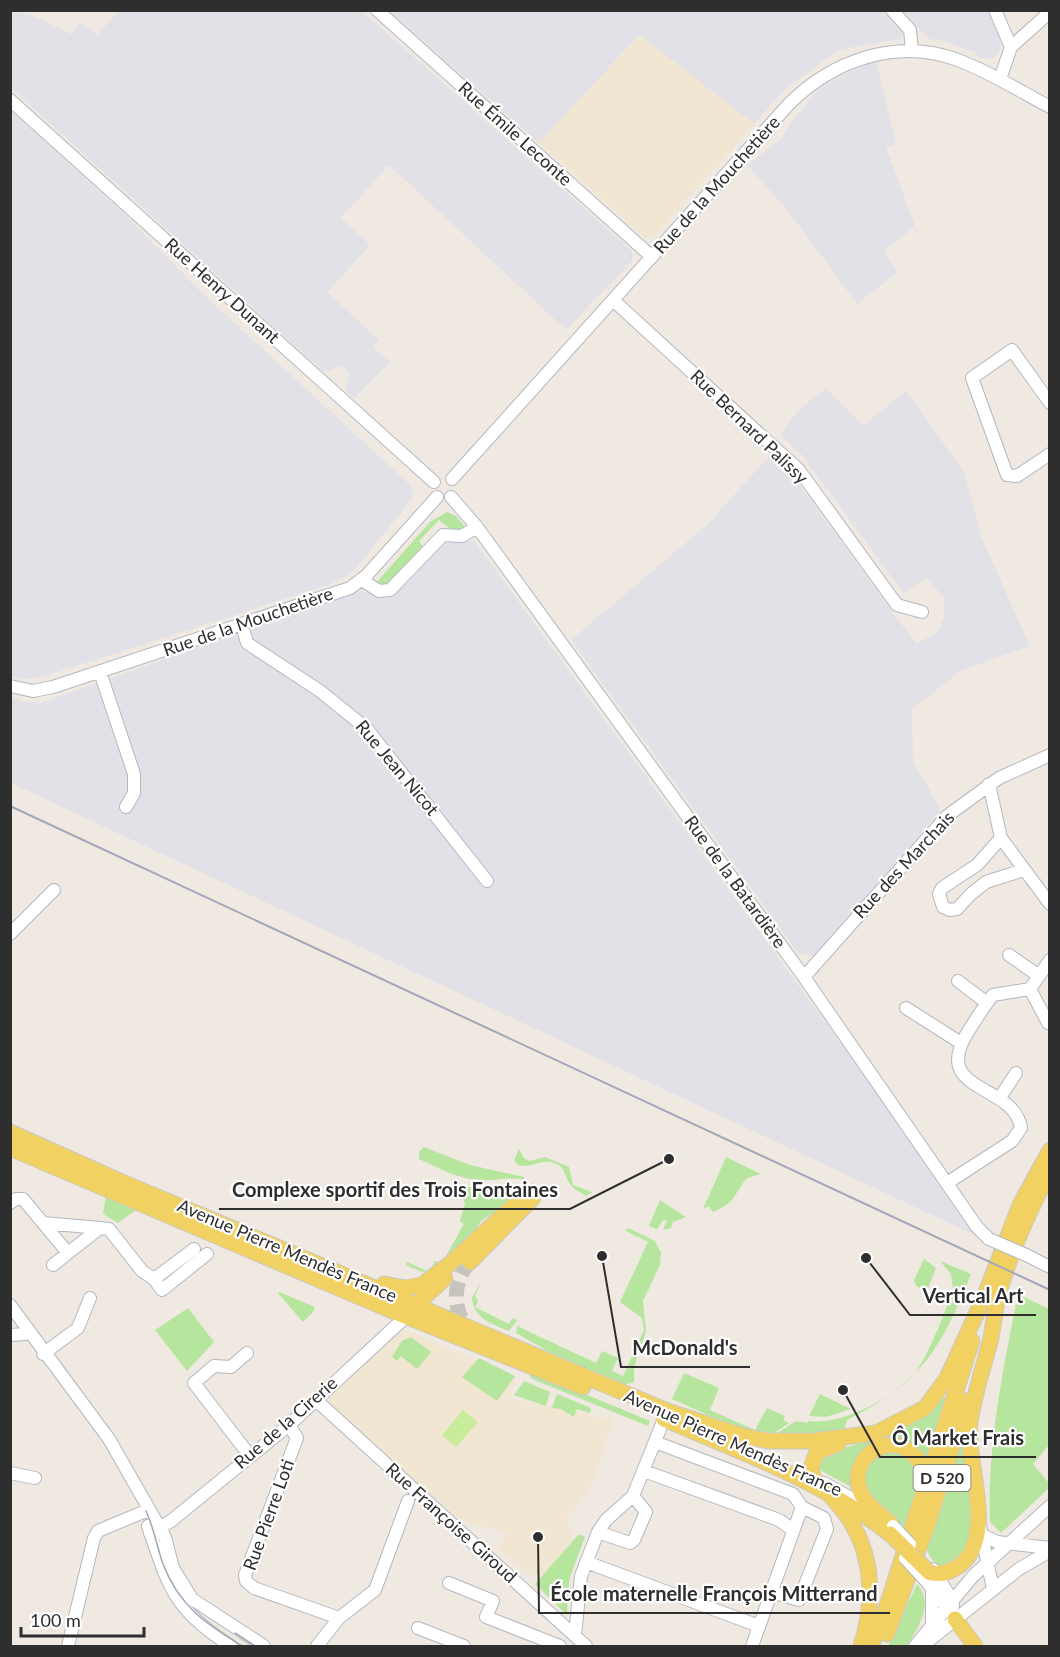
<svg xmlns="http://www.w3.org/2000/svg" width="1060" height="1657" viewBox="0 0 1060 1657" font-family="Lato,sans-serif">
<rect width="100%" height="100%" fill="#efe9e1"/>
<path fill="#e3e1e8" d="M881,10l20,21 3,4 -4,4 -63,11 -53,41 -30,33 -115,-89 -100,108 -149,-132z
M10,11l24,5 37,18 10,-12 16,13 22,-24h243l270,240v10l-66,69 -177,-165 -48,53 29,27 -43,47 52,48 -6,7 17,15 -36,36 -9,-7 5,-18 -8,-7 -18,6 -313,-284z
M901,11h86l12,21 2,11 -2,9 -7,7 -14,-1 -3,-6 -38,-13 -6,1z
M876,60l20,84 -10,3 33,90 -6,-9 -29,23 14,21 -41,32 -68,-92 -42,-47 34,-26 10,-17 32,-37z
M10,110l113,103 79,80 207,191 4,7 -1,8 -60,74 -21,11 -289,93 -19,2 -12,-3z
M826,389l38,36 42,-34 58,81 18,67 48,107 -68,24 -50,39 1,52 28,49 -125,145 -17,-1 -228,-314 136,-115 65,-72 20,22 124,169 22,-12 6,-15v-19l-17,-20 -23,16 -102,-139 -21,-20 19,-27z
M445,540l29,1 452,619 53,77 -968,-454v-87l10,5 20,2 319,-113 27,8 16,-12 18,-24z"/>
<path fill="#f0e6d1" d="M640,35l114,89 -100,113 -9,1 -106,-95z
M402,1329l115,49 -7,20 103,22 -20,64 -26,34 6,23 -29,33 -13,2 -32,-27 7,-16 -44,-12 -133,-117 1,-8z"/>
<path fill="#b6e59e" d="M447,512l9,4 11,13 -12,4 -16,-13 -20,21 5,7 -39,39 -9,-4 54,-61z
M424,1147l46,18 54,12v3c-15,-4 -27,1 -42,0 -22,0 -43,-12 -63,-21v-7z
M519,1149l5,9 6,3 15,-4 24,10 4,18 19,7 -6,4c-4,-3 -12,-6 -15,-11 -8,-10 -5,-21 -21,-23 -12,-2 -20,7 -32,3l-4,-5z
M726,1157l35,17 -14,4c-15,18 -9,23 -34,34l-4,-6 -6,3z
M460,1186l30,3 26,-2 5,6 -40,28 -14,22 -26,25 -19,4 -16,-7 1,-3 22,10 6,-11 7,2 22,-39 -4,-3 5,-18 -8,-13z
M106,1197l30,13 -18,13 -15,-9z
M660,1200l26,17 -13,5 -2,6 -8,2 4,-9 -4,-1 -6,9 -8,-3z
M628,1228l27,13 6,12 -1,12 -17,36 3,30 -12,37v14l-9,3 -74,-32 -35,-20 2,-9 1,3 77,36 6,-12 16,7 -6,13 11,5 21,-46 -2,-12 -22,-16 28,-60 -22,-11z
M924,1259l12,9 -9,23 -11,-5 -2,-6z
M940,1261l31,13c-29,74 -51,110 -124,146l-3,12 -37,6 -31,-4 20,-13 11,2 1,-2c33,5 86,-23 107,-48 12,-15 33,-66 38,-85l-2,-14z
M482,1280l-7,16 3,5 -3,6 34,17 3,-6 5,2 -8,11c-17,-7 -35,-12 -37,-33z
M279,1292l36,15 -2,5 -10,10 -25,-29z
M1018,1294l31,15v136l-16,19 16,19v5l-48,45 -11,-11c-3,-78 13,-152 28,-228z
M188,1308l26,34 -27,29 -32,-41z
M411,1337l20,15 -14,17 -16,-13 -4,5 -5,-4 10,-16z
M479,1358l36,18 -18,25 -35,-24z
M525,1369l125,52 -2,5 -116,-47z
M684,1373l35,15 -9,22 45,20 12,-22 18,8 -2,4 6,3 -21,14 -15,-2 -81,-36z
M524,1381l26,11 -4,14 -32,-11z
M557,1394l34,14 -1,5 -13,-4 -3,8 -13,-8 -9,-1z
M820,1394l2,1 29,14 -25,8 -17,-1z
M942,1397l6,1 -22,68 -48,-23 -23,46 -41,-22 12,-16c44,-8 86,-19 116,-54z
M965,1423l7,112 -11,24 -21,10 -11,-14 -2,-6z
M892,1449l20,9 8,25 -16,44 -33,-30 -10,-21 7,-18z
M579,1534l6,3 -16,43 -2,35 -32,-31z
M917,1584c17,19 2,44 -11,62h-18z"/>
<path fill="#c9ec9a" d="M463,1410l15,12 -22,25 -14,-12z"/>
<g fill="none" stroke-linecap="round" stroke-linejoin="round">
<path stroke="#c8c4bd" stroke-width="15" stroke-dasharray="15 8" stroke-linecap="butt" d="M470,1262c-18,18 -19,51 1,69"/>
<defs>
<path id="minor" d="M377,10l275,247
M892,10l18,20 2,21
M995,10l16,37 -11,32
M1011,47l39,-35
M10,100l424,382
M613,300l186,170 98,135 25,7
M1050,403l-38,-53 -40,28 35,97 10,1 33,-22
M452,479l337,-375c43,-43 106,-66 166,-45 33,12 63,31 95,48
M451,497l26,30 327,450 173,250 12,12
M362,580l17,11 11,-1 53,-55 19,1 15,-9
M242,625l5,18 73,48 47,38 120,152
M100,672l34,102v19l-8,14
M10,686l23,5 20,-4 297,-99 17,-13 70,-78
M989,784l12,54 49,66
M1001,838l-24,27 -35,23 -3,6 4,13 7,3 7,-1 14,-15 15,-12 38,-12
M10,934l44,-44
M1009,955l30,21
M804,977l143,-161 52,-38 51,-23
M958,981l29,22
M1030,989l18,34
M906,1008l55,35
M999,1099l17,-26
M947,1183l65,-42 9,-13c-7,-46 -93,-34 -52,-98 8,-12 15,-24 24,-35l37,-6 20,-29
M10,1203l6,-4h7l45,54 32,-25 9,1 33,42 12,8 8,11 45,-36
M43,1223l57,5
M1026,1255l24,12
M53,1265l15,-12
M154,1279l40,-30
M10,1305l99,134 56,98 8,31 19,31 72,47
M10,1335l15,-1 4,-3
M247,1353l-16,14 -17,-1 -20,17 56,73
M43,1354l35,-26 12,-30
M316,1400l270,246
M289,1425l8,13 -52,137 1,6 8,7 85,30
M655,1442l138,52 9,13 22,11 3,11 -28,71 -28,-8
M644,1471l135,49 14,10
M10,1473l25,5
M824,1483l45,25
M148,1526c21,62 26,84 83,120
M980,1526l13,63
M598,1532l32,11 4,-3 12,-28 -13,-16
M150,1533l21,-12 118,-96 123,-114
M982,1535l15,7 53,6
M586,1562l173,64
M933,1569l19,31 1,6
M927,1582l24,31
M449,1583l44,18 -7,16 74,29
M932,1588v38
M418,1628l46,18
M575,1635l6,-59 17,-44 8,-12 27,-24 31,-77
M68,1646l26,-108 4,-7 50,-21
M317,1646l22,-28 36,-28 33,-89
M752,1646l50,-139
M915,1646l58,-70 77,-70
M922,1646l97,-77 31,-18"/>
<path id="major" d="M10,1132l112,50 543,228 78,26 26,5h41l66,-8 49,-25 22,-30 38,-83 35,-90 30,-55
M10,1148l378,161 195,78
M470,1262l63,-64
M384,1284l21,4 17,-3 29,-22 63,-58 18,-13
M419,1314l-2,-8 2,-4 26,-24
M664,1419c77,33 160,63 226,115
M838,1444l-21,8 -6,16 2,9c13,15 30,30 39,47 22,37 22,83 9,122
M893,1526c-10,-10 -27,-21 -32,-33 -15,-33 27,-65 53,-38 8,8 10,19 13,29
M930,1573c16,3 33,-6 41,-21 19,-36 -5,-90 -1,-130 4,-27 13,-54 20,-80 4,-16 4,-33 9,-49 12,-42 30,-83 51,-121
M955,1619l20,27
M887,1634l42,-113 37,-120
M871,1646l14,-34 87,-271"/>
</defs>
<use href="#minor" stroke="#b4b7c1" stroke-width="14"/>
<use href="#major" stroke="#c9c9c9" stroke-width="17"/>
<use href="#minor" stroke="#fff" stroke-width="12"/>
<use href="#major" stroke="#f2d163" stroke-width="15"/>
<path stroke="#a3a6b8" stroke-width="1.5" d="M146,1511c8,17 11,36 17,53 16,42 43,60 79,82
M235,1633l20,13"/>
<path stroke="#a3a6b8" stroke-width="2" d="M10,806l1040,484"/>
<defs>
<path id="minor-bridge" d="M989,1239l37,16
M893,1526l17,18
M905,1558l22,24"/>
<path id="major-bridge" d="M890,1534l40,39"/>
</defs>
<use href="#minor-bridge" stroke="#b4b7c1" stroke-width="14" stroke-linecap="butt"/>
<use href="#major-bridge" stroke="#c9c9c9" stroke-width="17" stroke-linecap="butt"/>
<use href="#minor-bridge" stroke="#fff" stroke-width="12"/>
<use href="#major-bridge" stroke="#f2d163" stroke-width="15"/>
</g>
<g text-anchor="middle" stroke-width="4.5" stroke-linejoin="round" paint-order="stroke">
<rect fill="#fff" stroke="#6d6d6d" stroke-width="1.5" x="913.5" y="1465" width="57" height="26" rx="4.5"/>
<g font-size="16" font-weight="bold" fill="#2e2e2e">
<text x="942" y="1484">D 520</text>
</g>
<g font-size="18" fill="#2e2e2e" stroke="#fff">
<text transform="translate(515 134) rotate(42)" y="6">Rue Émile Leconte</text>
<text transform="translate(717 185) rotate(-48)" y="6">Rue de la Mouchetière</text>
<text transform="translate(222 291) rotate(42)" y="6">Rue Henry Dunant</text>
<text transform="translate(749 427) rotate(44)" y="6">Rue Bernard Palissy</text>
<text transform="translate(248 622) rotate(-19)" y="6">Rue de la Mouchetière</text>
<text transform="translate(397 768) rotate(50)" y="6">Rue Jean Nicot</text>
<text transform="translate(904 865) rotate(-47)" y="6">Rue des Marchais</text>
<text transform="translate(735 882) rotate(54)" y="6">Rue de la Batardière</text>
<text transform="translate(287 1251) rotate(23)" y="6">Avenue Pierre Mendès France</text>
<text transform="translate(286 1423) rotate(-41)" y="6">Rue de la Cirerie</text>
<text transform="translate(733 1443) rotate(24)" y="6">Avenue Pierre Mendès France</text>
<text transform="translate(269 1515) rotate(-70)" y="6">Rue Pierre Loti</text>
<text transform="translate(451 1523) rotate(42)" y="6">Rue Françoise Giroud</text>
</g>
</g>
<path fill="none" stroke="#2e2e2e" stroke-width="2" d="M669 1159L570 1209H219M866 1258L910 1315H1036M602 1256L621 1367H750M843 1390L880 1457H1036M538 1537L539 1613H890"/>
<g fill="#2e2e2e" stroke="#fff" stroke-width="2">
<circle cx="669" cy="1159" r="6"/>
<circle cx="866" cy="1258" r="6"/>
<circle cx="602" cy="1256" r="6"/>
<circle cx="843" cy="1390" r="6"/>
<circle cx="538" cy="1537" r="6"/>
</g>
<g font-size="20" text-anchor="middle" font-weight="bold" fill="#2e2e2e" stroke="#fff" stroke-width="4.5" stroke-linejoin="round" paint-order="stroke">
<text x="395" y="1197">Complexe sportif des Trois Fontaines</text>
<text x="973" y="1303">Vertical Art</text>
<text x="685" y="1355">McDonald's</text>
<text x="958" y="1445">Ô Market Frais</text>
<text x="714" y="1601">École maternelle François Mitterrand</text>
</g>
<rect width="1060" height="1657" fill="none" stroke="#2e2e2e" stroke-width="24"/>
<path d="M21 1627v9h123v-9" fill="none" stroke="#2e2e2e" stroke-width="3"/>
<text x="30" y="1627" font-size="18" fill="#2e2e2e" stroke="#ffffff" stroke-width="4.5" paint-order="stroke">100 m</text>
</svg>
